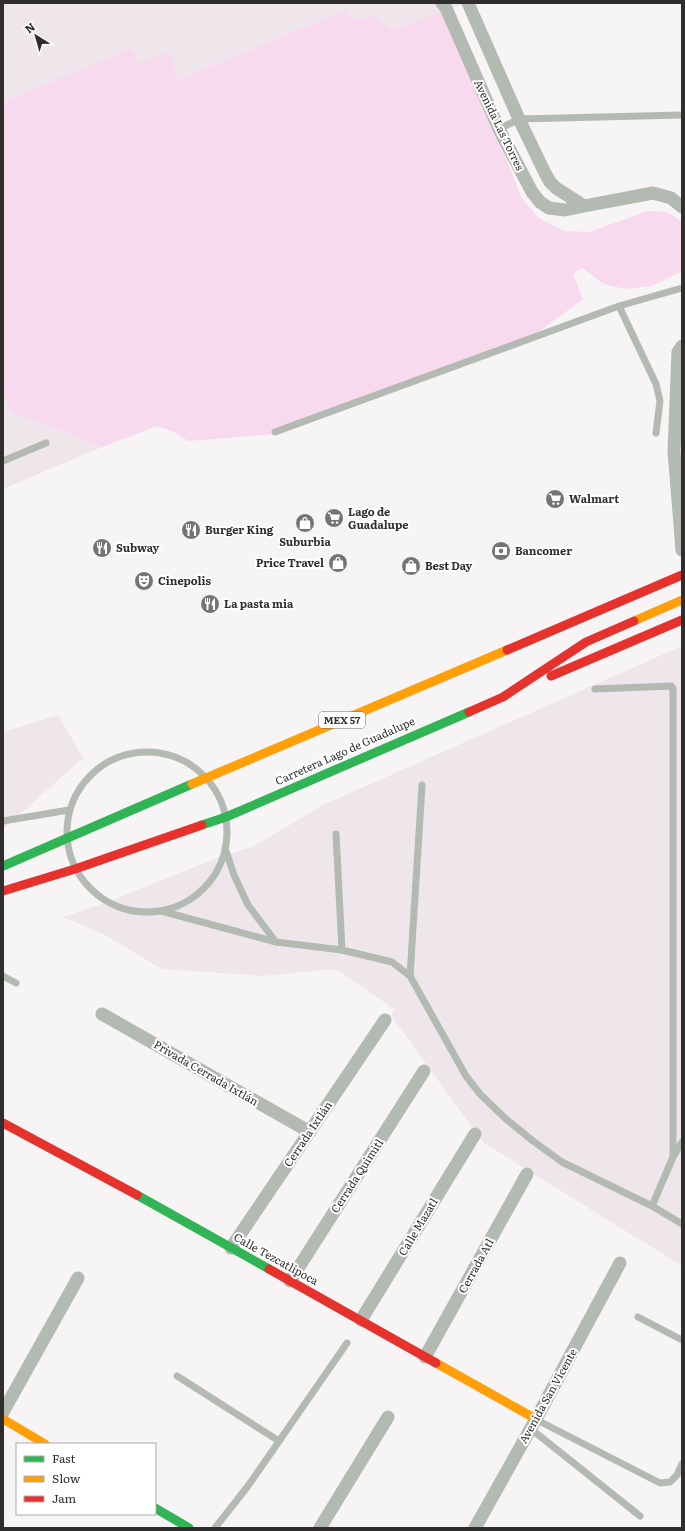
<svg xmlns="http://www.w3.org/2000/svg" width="685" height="1531" viewBox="0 0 685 1531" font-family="Literata,serif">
<rect width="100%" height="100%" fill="#f7f4f6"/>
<path fill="#eee6eb" d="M3,3h464l-75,27 -16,-14 -25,4 -5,-10 -169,69 -39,-15 -7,-14 -128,52z
M3,394l8,18 91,35 -99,42z
M682,646v620l-198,-123 -93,-127 3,-7 -58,-40 -73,7 -101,-7 -57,-34 -42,-18 45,-15 116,-47 28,-8 73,-43z
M58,715l25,43 -80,71v-97z"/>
<path fill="#f8daee" d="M346,10l5,9 25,-3 16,14 52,-19 17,31 60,155 18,21 25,13 25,1 59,-21 19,1 15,10v49l-30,15 -27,3 -21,-5 -22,-16 -9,6 10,25 -43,32 -264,103 -88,7 -14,-9 -17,-6 -55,21 -91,-35 -8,-18v-292l128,-53 8,15 30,-13 9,28z"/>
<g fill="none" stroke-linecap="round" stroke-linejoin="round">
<path stroke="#b2bab2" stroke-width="7" d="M499,129l20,-10 163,-4
M619,306l37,78 4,17 -4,32
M275,432l344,-126 63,-18
M3,461l43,-18
M595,689l76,-3 2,2v469
M67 832a80 80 0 1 1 160 0a80 80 0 1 1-160 0Z
M3,821l66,-11
M336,834l6,116
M225,848l9,27 14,30 28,37
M161,911l115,31 66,8 50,12 18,14 56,100 14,18 26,25 27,22 29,21 90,44 30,18
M3,976l13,7
M410,976l12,-191
M652,1206l21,-49 9,-15
M638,1317l44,23
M177,1376l102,65
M537,1420l123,63 10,-1 7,-7 5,-11
M531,1429l109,87
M215,1528l33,-42 99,-143"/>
<path stroke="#b2bab2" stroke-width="13" d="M442,3l4,5 53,121 33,63 8,10 9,6 16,2 19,-4 69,-13 18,5 11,9
M468,3l51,116 26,54 5,9 6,6 28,18
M682,346l-4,6 -4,99 8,99
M102,1014l208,118
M231,1248l154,-228
M290,1281l134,-210
M361,1320l114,-186
M425,1357l102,-183
M3,1412l75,-134
M320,1528l68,-111
M475,1528l61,-109 84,-156"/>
<path stroke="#30b455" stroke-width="9" d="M202,825l24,-8 243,-105
M3,866l189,-82
M137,1195l132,74
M155,1508l34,20"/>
<path stroke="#ff9f0a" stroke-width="9" d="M634,621l48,-21
M192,784l315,-134
M436,1363l100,56
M3,1419l42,25"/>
<path stroke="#e5322d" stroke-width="9" d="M507,650l175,-75
M551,676l131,-56
M469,712l34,-15 83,-55 48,-21
M3,891l72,-22 127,-44
M3,1123l134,72
M269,1269l167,94"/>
</g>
<defs>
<symbol id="supermarket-disc" viewBox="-11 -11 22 22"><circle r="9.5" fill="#757374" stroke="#fff"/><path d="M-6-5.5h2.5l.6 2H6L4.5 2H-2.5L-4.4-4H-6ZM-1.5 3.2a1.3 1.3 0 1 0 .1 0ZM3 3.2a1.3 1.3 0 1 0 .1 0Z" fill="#fff"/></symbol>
<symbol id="shop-disc" viewBox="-11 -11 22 22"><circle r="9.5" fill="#757374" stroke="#fff"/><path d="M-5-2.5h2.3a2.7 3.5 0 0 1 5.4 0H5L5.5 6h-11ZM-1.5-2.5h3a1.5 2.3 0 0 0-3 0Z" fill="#fff"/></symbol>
<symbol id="restaurant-disc" viewBox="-11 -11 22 22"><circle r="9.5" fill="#757374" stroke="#fff"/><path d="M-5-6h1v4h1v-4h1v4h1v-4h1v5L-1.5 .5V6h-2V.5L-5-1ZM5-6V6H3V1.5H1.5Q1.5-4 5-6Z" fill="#fff"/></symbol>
<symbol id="bank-disc" viewBox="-11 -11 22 22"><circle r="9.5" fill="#757374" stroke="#fff"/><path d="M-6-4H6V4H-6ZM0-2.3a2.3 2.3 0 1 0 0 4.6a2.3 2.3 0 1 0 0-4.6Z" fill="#fff"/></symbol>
<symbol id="theatre-disc" viewBox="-11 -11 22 22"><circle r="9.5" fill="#757374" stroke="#fff"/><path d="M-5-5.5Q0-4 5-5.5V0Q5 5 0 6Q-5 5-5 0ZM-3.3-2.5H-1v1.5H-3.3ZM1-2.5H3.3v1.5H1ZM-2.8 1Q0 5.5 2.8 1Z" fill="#fff"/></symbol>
</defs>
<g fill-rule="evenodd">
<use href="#supermarket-disc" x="544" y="488" width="22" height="22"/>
<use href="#supermarket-disc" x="323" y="507" width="22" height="22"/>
<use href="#shop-disc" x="294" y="512" width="22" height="22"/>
<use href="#restaurant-disc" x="180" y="519" width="22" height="22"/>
<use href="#restaurant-disc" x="91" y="537" width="22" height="22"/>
<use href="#bank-disc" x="490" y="540" width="22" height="22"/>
<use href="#shop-disc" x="327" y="552" width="22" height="22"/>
<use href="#shop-disc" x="400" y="555" width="22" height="22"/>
<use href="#theatre-disc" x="133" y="570" width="22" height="22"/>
<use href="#restaurant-disc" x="199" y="593" width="22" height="22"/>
</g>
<g text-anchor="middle" stroke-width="4" stroke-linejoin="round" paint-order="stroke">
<rect fill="#fff" stroke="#6d6c6d" stroke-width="1" x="319" y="712" width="46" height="16" rx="3"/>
<g font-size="10" font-weight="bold" fill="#2f2d2e">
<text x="342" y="724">MEX 57</text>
</g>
<g font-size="11" fill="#2f2d2e" stroke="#fff">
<text transform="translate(499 125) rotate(64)" y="4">Avenida Las Torres</text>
<text transform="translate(345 751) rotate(-24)" y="4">Carretera Lago de Guadalupe</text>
<text transform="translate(206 1073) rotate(30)" y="4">Privada Cerrada Ixtlán</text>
<text transform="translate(308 1134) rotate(-56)" y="4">Cerrada Ixtlán</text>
<text transform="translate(357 1176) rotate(-57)" y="4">Cerrada Quimitl</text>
<text transform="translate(418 1227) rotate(-59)" y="4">Calle Mazatl</text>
<text transform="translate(276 1259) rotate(29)" y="4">Calle Tezcatlipoca</text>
<text transform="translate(476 1266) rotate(-61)" y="4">Cerrada Atl</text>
<text transform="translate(548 1396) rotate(-61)" y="4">Avenida San Vicente</text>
</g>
<g font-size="11" font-weight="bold" fill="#2f2d2e" stroke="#fff" text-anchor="start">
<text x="569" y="503">Walmart</text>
<text x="348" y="516">Lago de<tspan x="348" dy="13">Guadalupe</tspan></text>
<text x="205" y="534">Burger King</text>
<text x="305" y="546" text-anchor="middle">Suburbia</text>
<text x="116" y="552">Subway</text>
<text x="515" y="555">Bancomer</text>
<text x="324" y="567" text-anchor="end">Price Travel</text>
<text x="425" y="570">Best Day</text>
<text x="158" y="585">Cinepolis</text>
<text x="224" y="608">La pasta mia</text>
</g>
</g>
<rect width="685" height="1531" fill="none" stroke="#2f2d2e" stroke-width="8"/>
<rect x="16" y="1443" width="140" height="72" fill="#ffffff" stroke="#acabab"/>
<rect x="24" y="1456" width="20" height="6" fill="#30b455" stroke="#acabab"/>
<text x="52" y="1463" font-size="12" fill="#2f2d2e">Fast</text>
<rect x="24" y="1476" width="20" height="6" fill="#ff9f0a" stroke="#acabab"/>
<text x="52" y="1483" font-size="12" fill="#2f2d2e">Slow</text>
<rect x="24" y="1496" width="20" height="6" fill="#e5322d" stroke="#acabab"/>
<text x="52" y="1503" font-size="12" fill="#2f2d2e">Jam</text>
<g transform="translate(36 36) rotate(323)" stroke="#ffffff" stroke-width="3" paint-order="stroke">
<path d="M0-3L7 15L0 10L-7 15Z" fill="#2f2d2e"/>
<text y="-6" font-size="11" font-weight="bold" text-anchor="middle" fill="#2f2d2e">N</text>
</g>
</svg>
